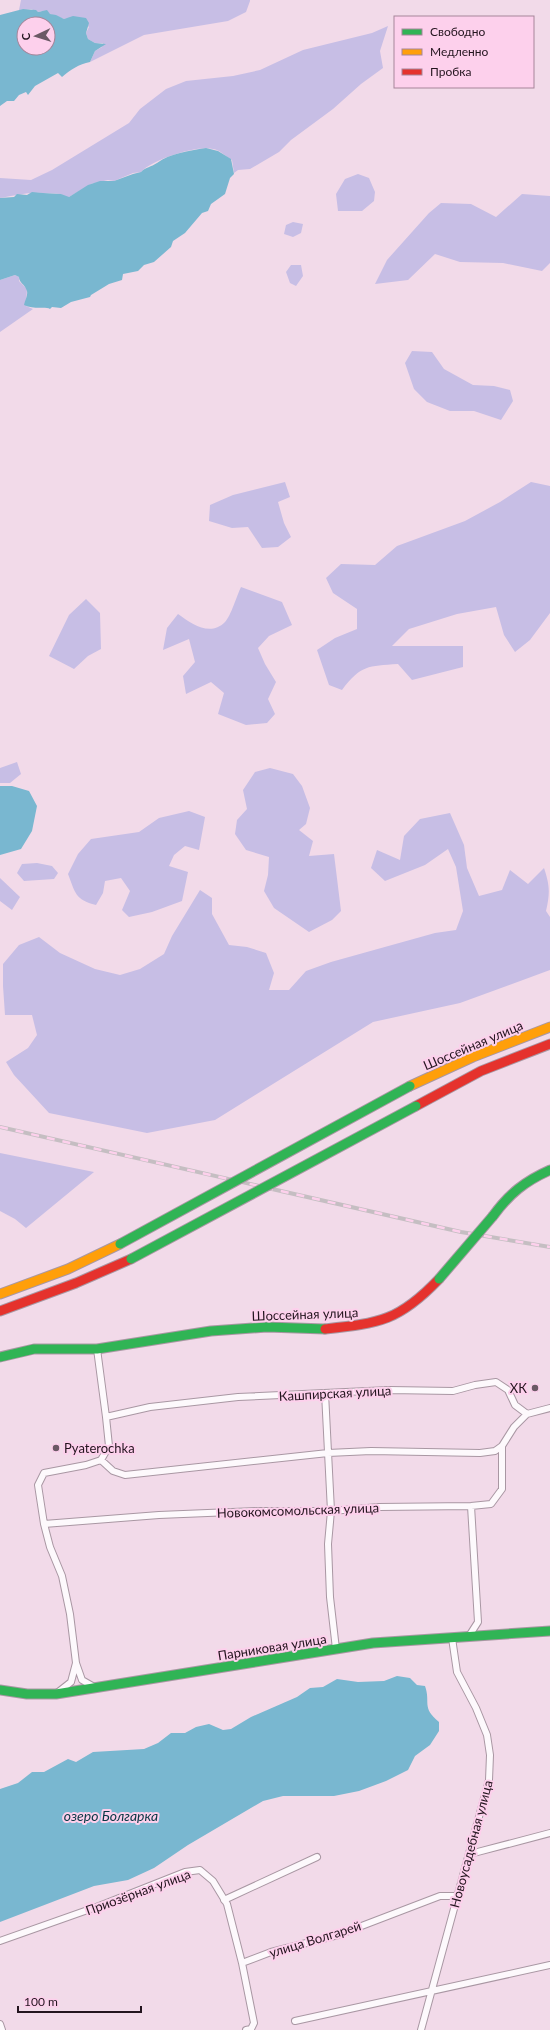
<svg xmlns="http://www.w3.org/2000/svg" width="550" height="2030" viewBox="0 0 550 2030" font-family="Lato,sans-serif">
<rect width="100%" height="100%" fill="#f2dae9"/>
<path fill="#c7bee5" d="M21,0h229v1l-4,11 -18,9 -84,14 -54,27 5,-11 7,-4 1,-4h-8l-7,-4 -2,-6 3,-6 -13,-10 -12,2 -23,-8 -3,1 -7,-3 -12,1z
M388,26l-8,25 3,17 -22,16 -28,25 -42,31 -12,12 -29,17 -12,1 -4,3 -2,-13c-7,-4 -12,-10 -19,-11 -17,-4 -61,11 -72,23l-8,1 -19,8 -6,-1 -17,4 -22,13c-5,0 -5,-2 -9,-3 -5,-1 -13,-1 -18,-1 -15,-1 -28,3 -42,5v-20l31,2 21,-10 77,-47 11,-14 26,-20 20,-8 47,-5 27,-6 43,-20 69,-17z
M358,174l11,4 6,14 -1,9 -12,10h-24l-2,-17 9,-15z
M522,194l28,2v67l-8,8 -39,-8 -43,-1 -25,-8 -27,26 -33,4 12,-24 42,-47 12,-10 30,1 25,13z
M293,222l10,2 -2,9 -8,4 -9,-3 2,-9z
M291,265h10l2,11 -7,10 -6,-3 -4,-11z
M15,275l4,2v4l8,8 -1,17 7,3 -33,23v-52z
M412,351l20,1 12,17 29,16 21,1 16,4 3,11 -12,19 -27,-9h-24l-23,-9 -13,-13 -9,-26z
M285,482l5,15 -12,5 6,21 7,14 -13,10 -16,1 -14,-21 -16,1 -23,-7 1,-16 23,-10z
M531,482l19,4v127l-20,27 -15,12 -11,-17 -8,-28 -39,7 -48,15 -17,17h71v21l-51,13 -14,-16c-30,2 -37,1 -56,26l-13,-5 -12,-35 18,-12 22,-9v-20l-24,-16 -7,-15 15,-14 34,1 22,-19 68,-25 35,-19z
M241,587l41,15 10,23 -23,11 -11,12 7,16 11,18 -8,17 7,15 -8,9 -21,2 -28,-11 6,-21 -13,-11 -25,12 -3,-18 12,-14 -6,-23 -26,11 4,-22 11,-14c14,10 32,23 47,8 6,-6 12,-27 16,-35z
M86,599l14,14 1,36 -13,7 -14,13 -25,-13 20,-41z
M17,762l4,12 -11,9h-10v-15z
M270,768l23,6 9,12 8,22 -4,16 -7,6 14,11 -4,15 25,-2 7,57 -9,9 -23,12 -35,-24 -10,-17 4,-16 1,-18 -23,-7 -11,-16 2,-14 10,-11 -4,-19 12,-18z
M189,811l16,6 -6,33 -14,-4 -11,9 -5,11 19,6 -6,29 -30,11 -23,5 -7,-7 8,-19 -9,-13 -16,3 -2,12 -7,12c-21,-5 -21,-13 -28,-31l10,-20 13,-15 48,-7 20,-14z
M450,813l14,32 3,23 12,28 23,-6 8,-20 18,14 16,-16c6,18 6,25 2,43l4,6v53l-90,33 -87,19 -158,98 -68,13 -98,-20 -35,-38 -8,-13 22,-14 9,-13 -5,-20h-27l-2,-29v-22l16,-19 20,-8 21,16 35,16 25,6 20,-6 24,-15 8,-18 28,-46 12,8v16l17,31 18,2 19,6 8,20 -5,17h20l17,-19 25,-9 104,-29 21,-3 7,-19 -7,-44 -8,-18 -23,16 -40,16 -14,-13 6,-18 23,10 4,-24 16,-17z
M37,863l15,3 6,7 -4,6 -30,2 -7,-8 5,-9z
M0,878l20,19 -8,13 -12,-9z
M0,1153l94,19 -68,56 -11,-9 -15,-8z"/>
<path fill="#79b7d0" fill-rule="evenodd" d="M23,9l13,1 2,2 9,-2 3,4 6,1 8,4 9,-3 13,2 3,5 -3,10 2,6 7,4 11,1 -11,7 -5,11c-11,2 -20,8 -28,15l-4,-4 -23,13 -7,9 -2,-3 -7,3 -5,6h-7l-7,5v-91zM24,24h24v24h-24z
M206,148l12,3 13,8 3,15 -4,4 -5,16 -14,10 -3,7 -6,2 -17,20 -12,8 -2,6 -17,15 -10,3 -6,6 -15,3 -1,6 -13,4 -18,11 -1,2 -19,5 -10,6 -9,-1 -2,2c-4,-3 -16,1 -26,-4 1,-5 4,-9 3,-14 -2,-7 -8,-8 -8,-14l-4,-2 -15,5v-82l14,-1 3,-3 10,1 5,-3 11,1 18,1 8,3 19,-12 12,-4h14l19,-7 8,-2c5,-5 10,-5 16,-9 14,-10 31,-12 49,-15z
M0,786h12l17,5 8,15 -5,25 -11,18 -21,6z
M397,1676l13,2 7,7 8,1c6,17 -4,21 14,36v9l-9,14 -15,11 -7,14 -22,11 -27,10 -25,5h-51l-20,5 -75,44 -34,23 -26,12 -34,6 -94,36v-133l18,-6 14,-11h12l24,-13 8,3 17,-10 51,-3 14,-6 13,-10h14l11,-6 13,-3 14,6 8,-1 20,-12 46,-20 13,-9 13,-1 14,-8 21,3 26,-1z"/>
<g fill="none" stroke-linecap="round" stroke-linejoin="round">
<defs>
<path id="street" d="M325,1393l6,118 -3,33 2,53 6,52
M106,1417l44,-10 88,-10 151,-7 64,1 22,-6 21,-3 12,8 7,15 12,9
M101,1460l12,11 12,4 203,-22 43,-2 109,2 15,-2 7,-5 12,-19 13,-13 23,-6
M44,1524l115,-9 100,-4h72l48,-4 92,-1 20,-2 11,-15v-43
M469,1636l9,-14 -7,-116
M76,1663l6,17 14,8
M57,1693l14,-11 5,-19 -6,-49 -8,-38 -12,-29 -6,-23 -6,-39 6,-12 42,-8 15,-5 8,-14 -3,-29 -9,-68
M470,1854l80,-21
M224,1900l93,-43
M0,1941l99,-35 86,-34 15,-2 13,11 14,23 15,59
M295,2021l255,-56
M0,2024l2,6
M246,2030l5,-1 3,-6 -12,-60 29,-11 67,-17 102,-39h17
M421,2030l68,-250 1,-25 -3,-20 -11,-27 -19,-36 -5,-34"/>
<path id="fast" d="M493,1216c16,-22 32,-35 57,-46
M0,1357l34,-8h63l114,-18 56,-4 58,2
M0,1690l27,4h29l317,-51 177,-12"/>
<path id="slow" d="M410,1086l63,-29 77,-30
M0,1294l68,-25 52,-25"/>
<path id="jam" d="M416,1106l65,-35 69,-27
M0,1311l76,-28 55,-24
M325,1329c55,-6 74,-8 114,-50"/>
</defs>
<use href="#street" stroke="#a997a3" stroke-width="8"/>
<use href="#fast" stroke="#a997a3" stroke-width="11"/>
<use href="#slow" stroke="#a997a3" stroke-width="11"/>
<use href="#jam" stroke="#a997a3" stroke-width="11"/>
<use href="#street" stroke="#fdf9fc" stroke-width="6"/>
<use href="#fast" stroke="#30b455" stroke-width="9"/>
<use href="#slow" stroke="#ff9f0a" stroke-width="9"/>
<use href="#jam" stroke="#e5322d" stroke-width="9"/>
<defs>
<path id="rail" d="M0,1127l461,105 89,15"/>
</defs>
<use href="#rail" stroke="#c5bec2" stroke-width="4"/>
<use href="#rail" stroke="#fdd0ec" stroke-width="2.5" stroke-dasharray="8" stroke-linecap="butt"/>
<defs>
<path id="fast-bridge" d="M120,1244l290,-158
M131,1259l285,-153
M439,1279l54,-63"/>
</defs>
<use href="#fast-bridge" stroke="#a997a3" stroke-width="11" stroke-linecap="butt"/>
<use href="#fast-bridge" stroke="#30b455" stroke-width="9"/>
</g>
<g fill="#6b5965" stroke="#fdd0ec" stroke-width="1.5">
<circle cx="535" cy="1388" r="4"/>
<circle cx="56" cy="1448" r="4"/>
</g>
<g text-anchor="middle" stroke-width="4" stroke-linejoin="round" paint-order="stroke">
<g font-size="13" fill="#23141e" stroke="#fdd0ec">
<text transform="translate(473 1045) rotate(-23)" y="5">Шоссейная улица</text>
<text transform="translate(305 1314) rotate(-2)" y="5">Шоссейная улица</text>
<text transform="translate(335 1393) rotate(-3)" y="5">Кашпирская улица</text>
<text transform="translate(298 1510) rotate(-2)" y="5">Новокомсомольская улица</text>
<text transform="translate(272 1647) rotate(-9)" y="5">Парниковая улица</text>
<text transform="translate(471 1844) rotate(-75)" y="5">Новоусадебная улица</text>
<text transform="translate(138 1892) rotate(-20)" y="5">Приозёрная улица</text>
<text transform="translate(315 1939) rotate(-17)" y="5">улица Волгарей</text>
</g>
<g font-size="13" fill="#23141e" stroke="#fdd0ec" text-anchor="end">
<text x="527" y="1393">ХК</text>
<text x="64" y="1453" text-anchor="start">Pyaterochka</text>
</g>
<g font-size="14" font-style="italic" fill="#093744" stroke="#fdd0ec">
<text x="111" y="1821">озеро Болгарка</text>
</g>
</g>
<rect x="394" y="16" width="140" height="72" fill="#fdd0ec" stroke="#a6859a"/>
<rect x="402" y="29" width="20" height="6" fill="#30b455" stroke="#a6859a"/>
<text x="430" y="36" font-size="12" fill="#23141e">Свободно</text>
<rect x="402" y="49" width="20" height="6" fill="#ff9f0a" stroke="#a6859a"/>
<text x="430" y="56" font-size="12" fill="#23141e">Медленно</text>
<rect x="402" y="69" width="20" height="6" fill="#e5322d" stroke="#a6859a"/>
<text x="430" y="76" font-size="12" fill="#23141e">Пробка</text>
<g transform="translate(36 36) rotate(266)"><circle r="19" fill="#fdd0ec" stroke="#a6859a"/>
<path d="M0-3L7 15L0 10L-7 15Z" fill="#6b5965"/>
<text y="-6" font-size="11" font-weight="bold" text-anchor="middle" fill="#23141e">С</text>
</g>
<path d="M18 2006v6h123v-6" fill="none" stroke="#23141e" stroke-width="2"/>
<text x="24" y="2006" font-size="12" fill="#23141e" stroke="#fdd0ec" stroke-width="3" paint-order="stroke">100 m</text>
</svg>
